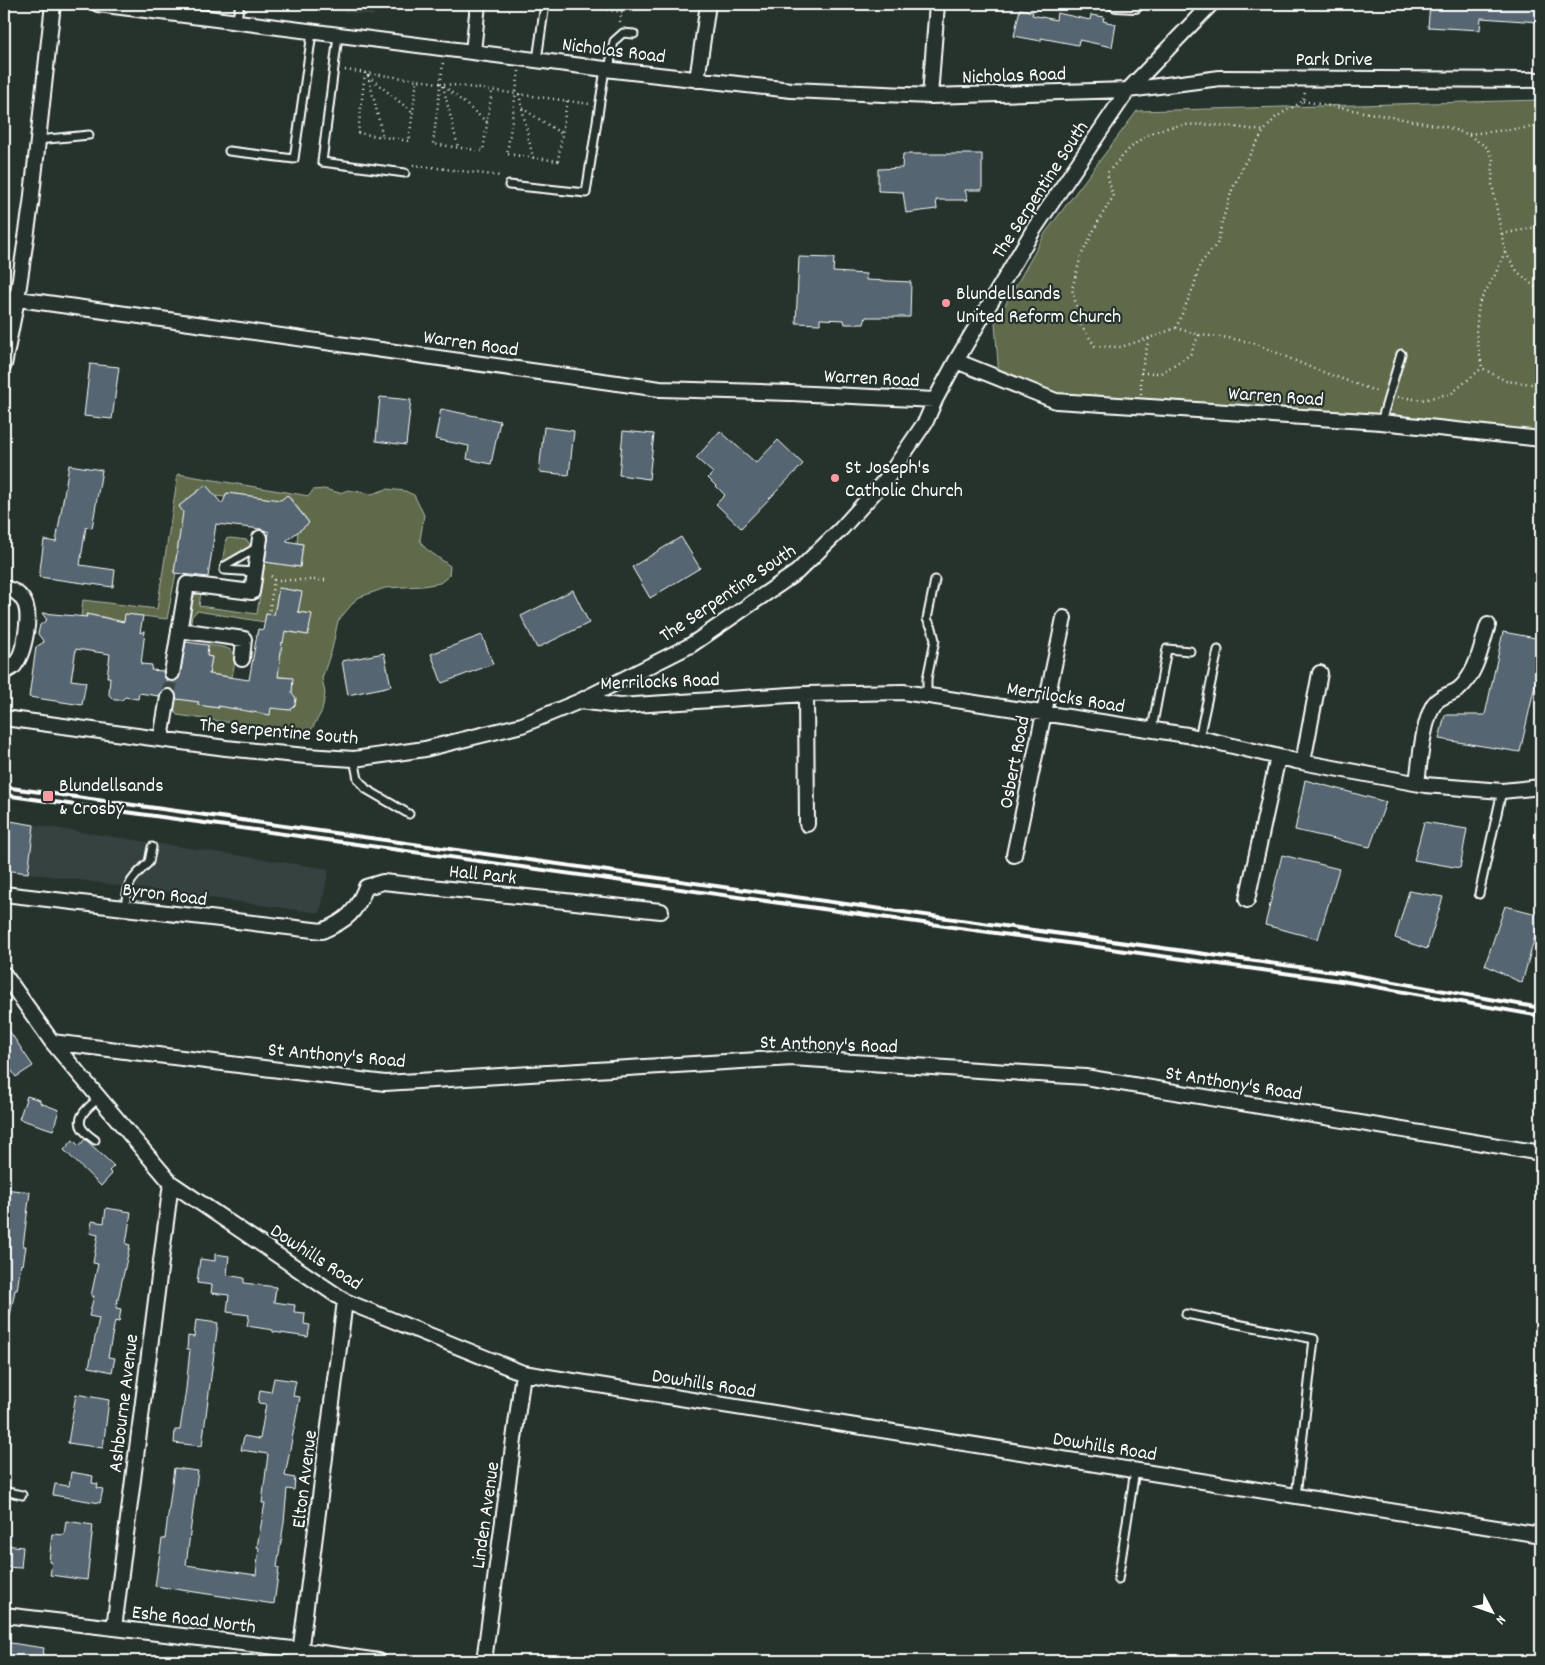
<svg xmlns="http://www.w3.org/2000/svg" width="1545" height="1665" viewBox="0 0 1545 1665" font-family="Dekko,sans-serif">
<rect width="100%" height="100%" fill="#26332d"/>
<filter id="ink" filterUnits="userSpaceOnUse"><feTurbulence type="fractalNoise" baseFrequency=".02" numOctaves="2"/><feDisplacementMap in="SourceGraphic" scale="10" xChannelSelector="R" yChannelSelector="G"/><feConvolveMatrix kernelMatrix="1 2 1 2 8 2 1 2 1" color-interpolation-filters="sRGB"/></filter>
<g filter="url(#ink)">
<path fill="#344241" d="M285,4h90l-2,12z
M34,825l295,44 -9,44 -292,-40z"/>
<path fill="#5e6b4c" stroke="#aeb5a6" d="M1541,100v344l-160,-22 -325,-21 -57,-24 -4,-54 51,-91 91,-121z
M178,474l131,22 4,-6 11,-1 16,4 8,-3 24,4 15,-5 18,2 9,4 10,20 -4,25 5,8 25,18 -1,10 -9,7 -17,3 -38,2 -28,10 -19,23 -6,28 -10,29 3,15 -3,18 -13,23 -132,-19 -4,-7 1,-10 25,4 -2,3 22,3 -1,-2 60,-4 4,7 8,1 5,-5 1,-7 -4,-5v-15l-17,-2 5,-34 3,1 -1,-12 26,4 3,-21 -13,-2 3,-20 -22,-4 -5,27 -8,-1 -1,8 -68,-11 -5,5 -2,9 -4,-1 4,-22 12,-16 -3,20 58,8 8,-52 35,5 3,-23 -6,-1 1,-12 11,-9 -21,-27 -11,8 -11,-5 -39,-5 -2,4 -10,-1 -10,-11 -26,21 7,10 -5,11 -7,45 2,1 -9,46 -41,-5 -2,11 -13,-6 -11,-3v4l-3,-4 -10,-2v3h-6l2,-17 74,9z
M230,538l17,2 4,7 -29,17 4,-25z
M208,645c11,2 23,1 28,11l-4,21 -23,-3 3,-17 -5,-1z"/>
<path fill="#546571" stroke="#fff" d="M1430,4h110l-1,18 -58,-4 -1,12 -52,-3z
M1020,9l13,3 -1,3 24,5 1,-7 33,7 1,-5 13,2 -1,4 13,3 -4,23 -33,-7 -1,5 -37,-7v3l-27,-5z
M903,154h79v36h-17l3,10h-32l1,9 -31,4 -3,-21 -25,-1v-22l24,-1z
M799,257l35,1 -1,14 33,2v6l45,2 -1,35h-44l-2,7h-19l-1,-4 -24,-1v5l-24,-1z
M90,364l29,3 -7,52 -28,-3z
M380,397l31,3 -5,45 -30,-4z
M441,409l59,12 -9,43 -24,-5 2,-13 -34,-7z
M544,427l30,4 -5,44 -30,-3z
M623,431l31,3 -5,45 -30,-4z
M720,431l36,32 22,-23 25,24 -62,64 -25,-24 9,-9 -17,-17 5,-5 -17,-15z
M69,465l33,5 -10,58 -6,-1 -6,38 35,5 -2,17 -74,-10 5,-37 12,2z
M206,485l16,19 5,-11 54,7 6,-5 22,28 -23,18 17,3 -3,23 -35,-5 4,-30 -8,-3 -45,-5 -8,53 -34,-4 9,-61 -4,-6z
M681,537l19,31 -50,30 -18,-31z
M279,588l23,4 -4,20 14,2 -4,21 -23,-4 -2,12 -1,-1 -4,35 15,1 -1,15 4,5 -1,7 -5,5 -19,-2 -1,7 -52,-9 1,2 -22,-3 2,-3 -22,-3 -3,-8 -5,-3 -7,3 -3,5 -20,-3 -1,6 -13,-2 -3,3h-8l-5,-5 1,-18h-3l3,-23 -34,-5 -5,31 15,2 -4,23 -53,-8 7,-50 8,-5 -6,-8 2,-9 7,-5 -5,-7 45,4 -1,-3 38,8 1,-8 18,2 -3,17 5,-2 -4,33 11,1 -1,5 12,1 1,5 3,4 8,1 4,-3 7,-36 22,3 -1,11 5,1 -3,17 40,6 9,-51 5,1 3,-16 8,1z
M573,590l16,33 -52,25 -16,-32z
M1503,632l38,7v19l-21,94 -81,-13 6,-24h40z
M482,635l11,29 -51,19 -11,-29z
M384,653l7,33 -43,9 -6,-34z
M1305,780l81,22 -16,45 -75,-17z
M10,821l24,4 -6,48 -24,-3z
M1424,822l43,7 -7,39 -46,-8z
M1282,855l57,14 -21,70 -53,-14z
M1409,891l34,6 -16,52 -32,-11z
M1505,906l36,9 -19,68 -37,-18z
M4,1023l29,43 -17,11 -12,-18z
M27,1096l13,4v3l19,7 -6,20 -34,-11z
M85,1139l29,27 -5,5 3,3 -11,12 -37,-36 9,-10 6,6z
M4,1189l26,3 -7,54h3l-3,19 -2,-1 -4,26h-2l-5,26h-6z
M106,1208l25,4 -5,32 4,1 -14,63 5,1 -2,13 -4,-1 -7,36 7,1 -3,14 -23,-5 10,-49 -10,-2 5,-20h-3l7,-32 -5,-1 5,-28 -8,-2 2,-12 12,2z
M215,1254l14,2 -2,19 17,3v5l32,4 -2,15 21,3 -1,7 11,1 -1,11 6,1 -2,12 -35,-5v-2l-26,-4 2,-11 -22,-3 2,-17 -18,-2 1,-8 -15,-2 3,-24 15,2z
M196,1320l22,3 -16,123 -28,-3 1,-13h5l6,-41 4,-40h-3l1,-13 6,1z
M274,1378l22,3 -3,15 7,1 -15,79 10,2 -1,12 -7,-1 -3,33 -7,45 2,1 -5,36 -119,-18 7,-47h3l9,-71 24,3 -12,94 70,10 3,-27 -2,-1 8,-44h-3l6,-49 -27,-4 3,-14 16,3 6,-35 -8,-1 2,-13 11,2z
M76,1394l33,6 -6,48 -35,-5z
M71,1472l22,4 -1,7 6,1 -1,4 6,1 -3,14 -47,-8 2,-11 14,2z
M66,1521l27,4 -6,55 -37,-5 2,-12 -3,-1 3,-28 12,1z
M4,1545l19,2 -2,21 -17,-1z
M4,1642l40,6 -2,13h-38z"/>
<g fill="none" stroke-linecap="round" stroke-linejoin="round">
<path stroke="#3c4742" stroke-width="14" stroke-dasharray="14 7" stroke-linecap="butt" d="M168,697l4,-24"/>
<defs>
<path id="service" d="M236,22l4,-18
M338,36l-16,126 83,11
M537,60l8,-56
M609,70l5,-29 9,-8 11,1
M38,140l51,-5
M229,151l65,8 18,-126
M509,185l77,8 19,-124
M1381,422l20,-68
M255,572l-31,-2 1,-4 33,-19
M927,696v-17l8,-39 -3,-12 -5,-9 8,-39
M1152,729l15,-80 23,2
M1199,738l19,-88
M354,759l4,20 8,10 43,25
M1479,894l23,-103
M125,908c3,-28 5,-27 24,-46l3,-15
M95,1140c-4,-3 -10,-7 -13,-12 -7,-12 9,-23 17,-30
M1186,1314l128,25 -18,157
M4,1491l18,4
M1118,1580l17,-110"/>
<path id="minor" d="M98,4l507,65 186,21 139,6 198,-6 92,-12 321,2
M1116,4l19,1
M473,52l5,-48
M697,80l11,-76
M930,96l7,-92
M4,297l656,92 131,4 144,7
M956,361l100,40 325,21 160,17
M4,365l13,-66 14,-95 22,-200
M4,588c8,2 14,4 19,12 10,13 1,54 -9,66 -3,3 -7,4 -10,6
M179,630l65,9 -2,20
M172,673l15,-89 65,8 8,-54
M806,694l1,130
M580,701l39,5 187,-12 97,-2 284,43 109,26 129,24 77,6 39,-4
M4,718l222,30 80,8 48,3 71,-10 97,-24 58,-24 111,-56 106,-73 44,-43 47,-52 38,-56 9,-21 21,-39 78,-132 94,-139 83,-86
M161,739l7,-42
M1303,762l17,-89
M1417,783c3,-22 6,-61 17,-79 6,-9 18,-9 26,-16 17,-16 21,-41 28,-63
M1014,855l50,-237
M4,894l318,37c26,-11 33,-18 44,-44l17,-5 278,29
M1247,900l31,-143
M4,974l48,68 119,141 174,118 178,72 1018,162
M52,1042l333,41 407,-25 293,19 456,76
M4,1615l297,35 78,11
M114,1628l57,-445
M299,1661l46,-360
M484,1661l39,-288"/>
</defs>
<use href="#service" stroke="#fff" stroke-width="11"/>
<use href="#minor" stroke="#fff" stroke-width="18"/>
<path stroke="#fff" stroke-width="2.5" stroke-dasharray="1 4" stroke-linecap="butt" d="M555,4l18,2v-2
M596,4v4l26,4
M620,22l3,-18
M443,63l-10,81 50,7 9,-61
M345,70l245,34
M519,71l-12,83 51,7 9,-60
M365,73l-7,60 51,8 8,-61
M368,75l15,62
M368,76l44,36
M443,86l15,61
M444,86l43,36
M519,94l14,64
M1303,101l143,26 21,7 21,14 5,11 -1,25 13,68 12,19 20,18 4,2
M522,108l40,26
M1469,134l64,-7h8
M413,165l88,11
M1502,234l39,-8
M1505,252l-10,23 -16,28 -3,29 6,36 24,13 35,4
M1176,328l18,-42 6,-22 17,-20 5,-22 10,-32 12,-26 20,-33 12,-14 27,-16 2,-9
M1149,338l-28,9 -26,-1 -14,-21 -9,-36 9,-33 18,-36 14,-23 -6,-24c12,-13 24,-28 39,-37 34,-19 81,-10 118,-5
M1141,373h20l29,-18 9,-20
M1141,394v-21l8,-35 27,-10 23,7 24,2 31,6 58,25 66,24
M1398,397l24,3 30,-7 30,-25
M274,580h55
M269,615l5,-37 -5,-3"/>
<use href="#service" stroke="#26332d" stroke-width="7"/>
<use href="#minor" stroke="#26332d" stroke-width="14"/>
<path stroke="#fff" stroke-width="4" d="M4,787l1345,187 192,34
M4,795l1344,187 193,34"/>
</g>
</g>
<g fill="#ff9aa2" stroke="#26332d" stroke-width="2">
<circle cx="946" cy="303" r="5"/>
<circle cx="835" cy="478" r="5"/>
<rect x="42" y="790" width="12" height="12" rx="2.5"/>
</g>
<g text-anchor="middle" stroke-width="4.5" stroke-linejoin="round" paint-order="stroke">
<g font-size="20" fill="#fff" stroke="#26332d">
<text transform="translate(614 49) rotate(7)" y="7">Nicholas Road</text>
<text x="1334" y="65">Park Drive</text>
<text transform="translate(1014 74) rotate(-2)" y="7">Nicholas Road</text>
<text transform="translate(1039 189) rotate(-57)" y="7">The Serpentine South</text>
<text transform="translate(471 342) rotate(8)" y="7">Warren Road</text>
<text transform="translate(872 377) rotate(3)" y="7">Warren Road</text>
<text transform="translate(1276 395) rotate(4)" y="7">Warren Road</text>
<text transform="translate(727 592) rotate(-34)" y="7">The Serpentine South</text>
<text transform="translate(660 680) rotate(-2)" y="7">Merrilocks Road</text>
<text transform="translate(1066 696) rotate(9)" y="7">Merrilocks Road</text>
<text transform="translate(279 730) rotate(5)" y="7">The Serpentine South</text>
<text transform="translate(1013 762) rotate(-79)" y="7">Osbert Road</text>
<text transform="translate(483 873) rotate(6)" y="7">Hall Park</text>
<text transform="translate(165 893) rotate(7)" y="7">Byron Road</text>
<text transform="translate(829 1043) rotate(2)" y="7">St Anthony's Road</text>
<text transform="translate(337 1054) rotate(5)" y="7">St Anthony's Road</text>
<text transform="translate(1234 1082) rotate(9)" y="7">St Anthony's Road</text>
<text transform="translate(317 1256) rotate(33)" y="7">Dowhills Road</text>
<text transform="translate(704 1382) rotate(9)" y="7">Dowhills Road</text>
<text transform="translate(122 1403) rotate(-83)" y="7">Ashbourne Avenue</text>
<text transform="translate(1105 1445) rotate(9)" y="7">Dowhills Road</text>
<text transform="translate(303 1479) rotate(-83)" y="7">Elton Avenue</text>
<text transform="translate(484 1515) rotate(-82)" y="7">Linden Avenue</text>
<text transform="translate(194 1618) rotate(7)" y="7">Eshe Road North</text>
</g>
<g font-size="20" fill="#fff" stroke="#26332d" text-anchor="start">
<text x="956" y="299">Blundellsands<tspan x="956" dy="23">United Reform Church</tspan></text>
<text x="845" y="473">St Joseph's<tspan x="845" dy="23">Catholic Church</tspan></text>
<text x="59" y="791">Blundellsands<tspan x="59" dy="23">&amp; Crosby</tspan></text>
</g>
</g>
<rect width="1545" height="1665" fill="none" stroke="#26332d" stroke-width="20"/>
<rect x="10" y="10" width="1525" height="1645" fill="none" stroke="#fff" stroke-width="2" filter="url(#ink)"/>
<g transform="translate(1492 1612) rotate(131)" stroke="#26332d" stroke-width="4" paint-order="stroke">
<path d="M0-4L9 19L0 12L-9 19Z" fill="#ffffff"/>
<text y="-8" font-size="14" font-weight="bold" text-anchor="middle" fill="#ffffff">N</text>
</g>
</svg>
